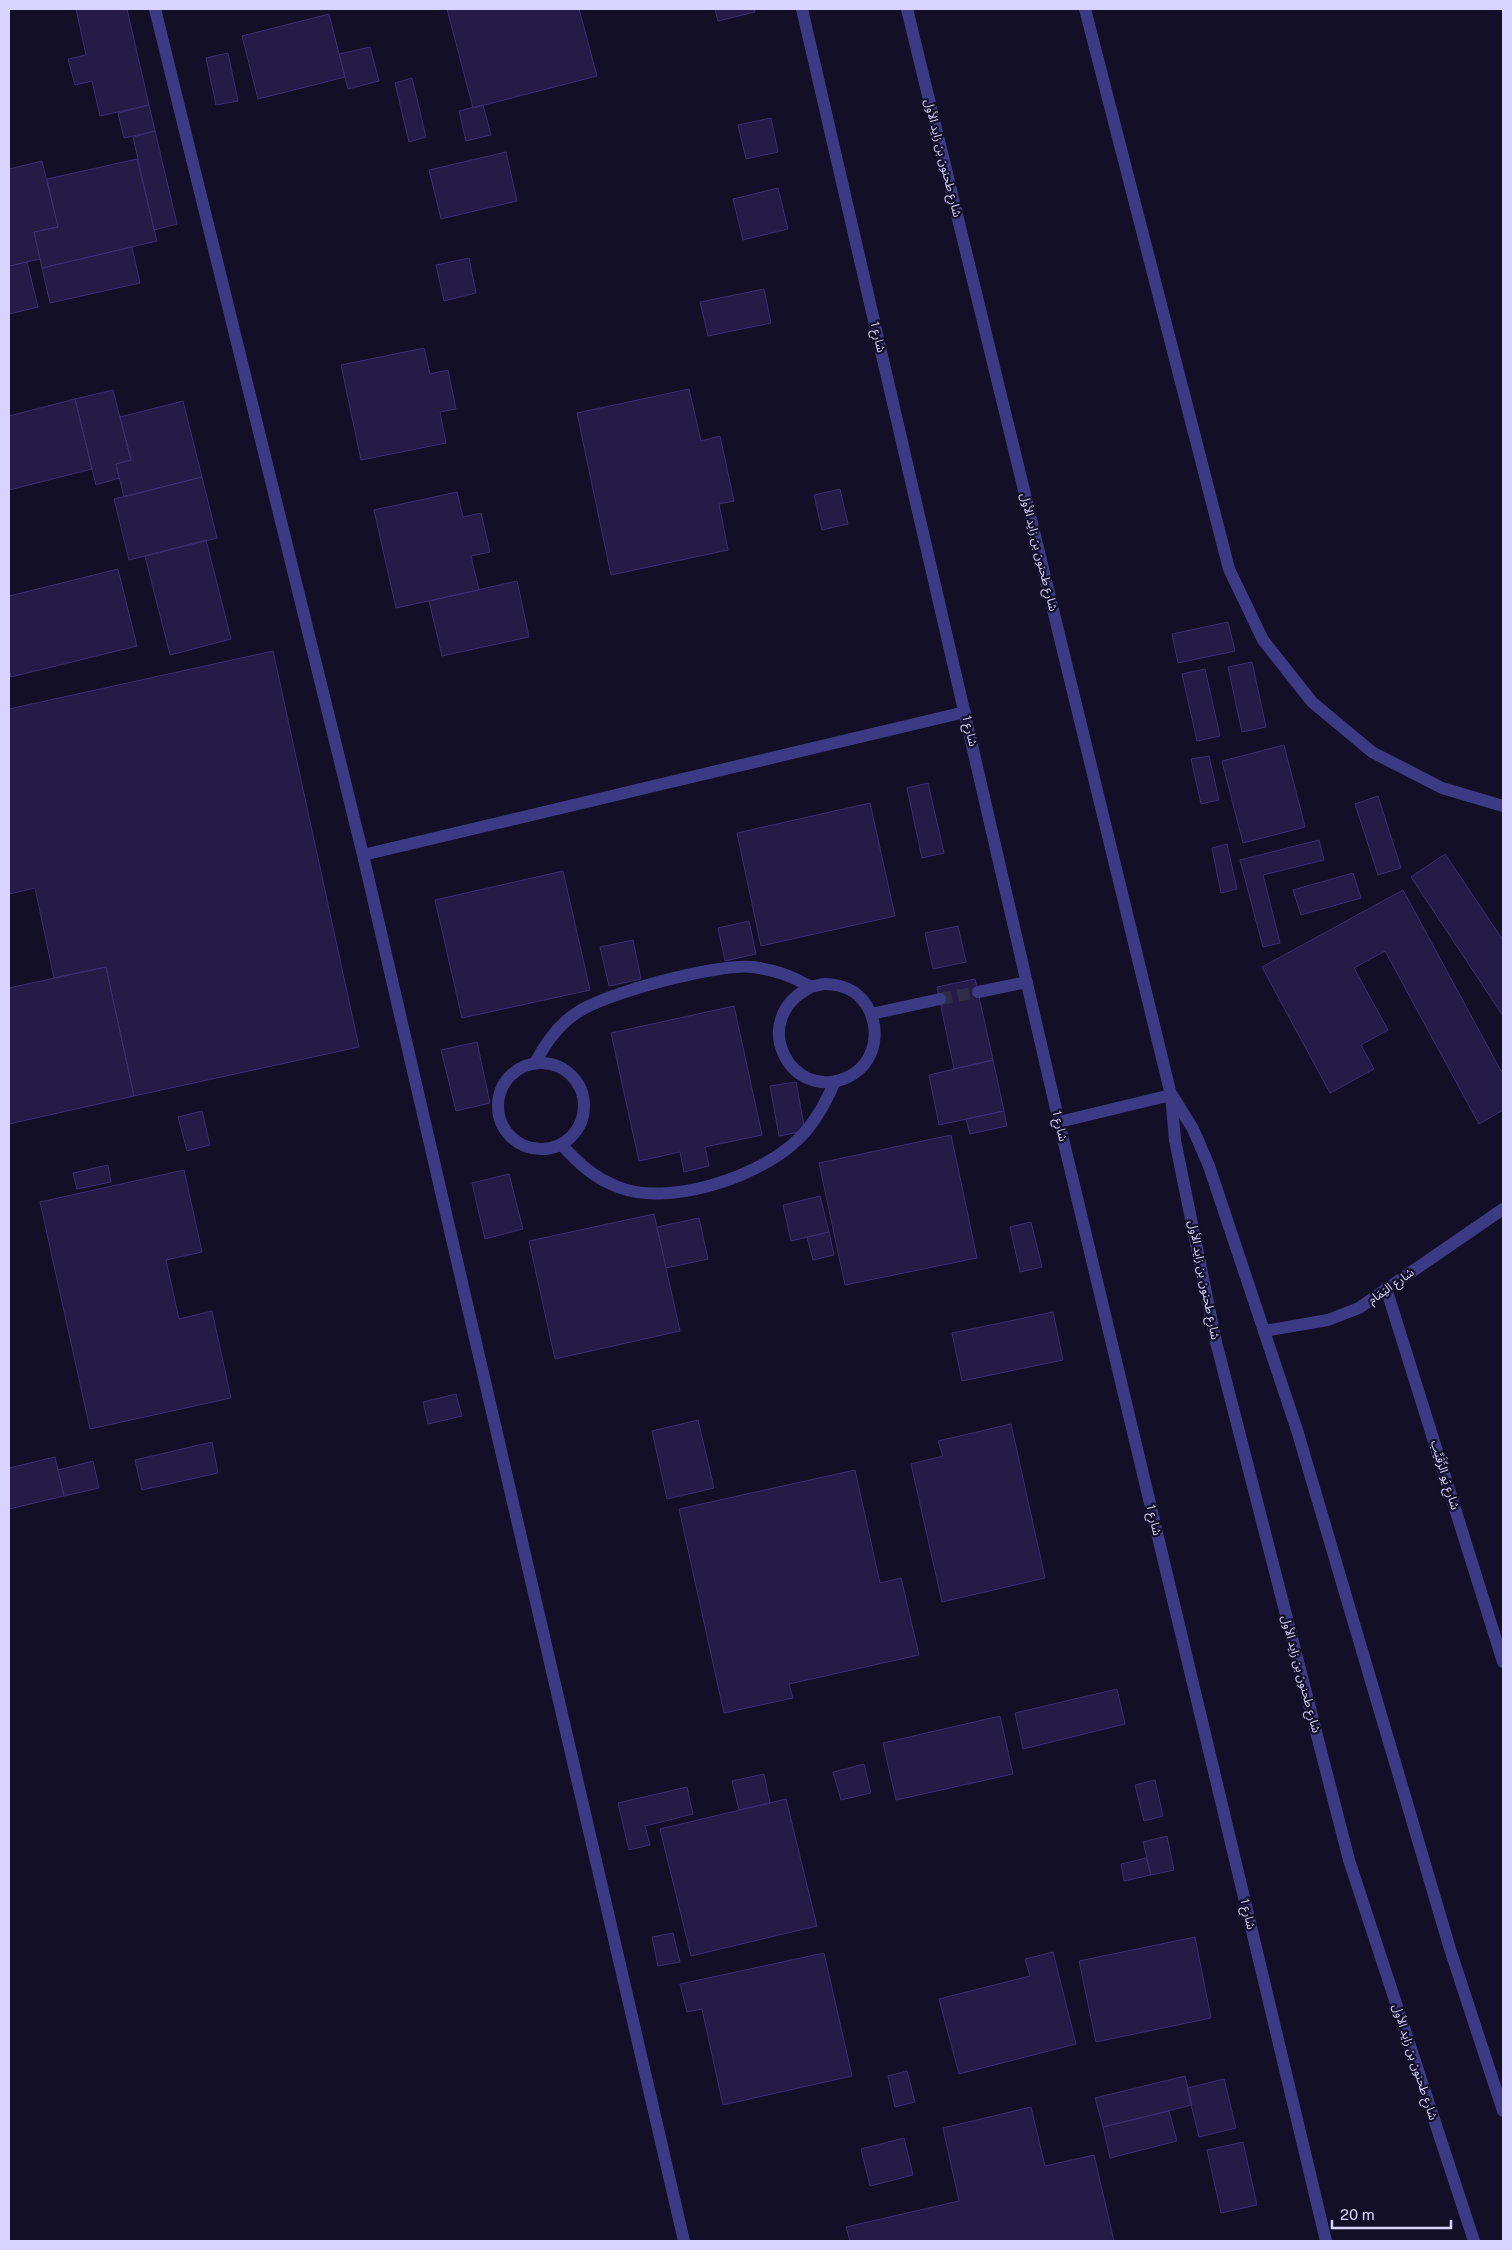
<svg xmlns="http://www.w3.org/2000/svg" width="1512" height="2250" viewBox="0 0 1512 2250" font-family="'Public Sans','Noto Sans Arabic',sans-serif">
<rect width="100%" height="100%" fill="#130f26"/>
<path fill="#241b47" stroke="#3b2d73" d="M76,9h51l22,96 -49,11 -8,-35 -17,4 -7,-26 18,-4z
M447,9h132l18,67 -124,32z
M715,9h39l1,3 -37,9z
M329,14l16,63 -87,22 -16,-63z
M370,47l9,34 -31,8 -9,-35z
M228,53l10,48 -22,4 -10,-47z
M412,78l14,59 -17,5 -14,-59z
M149,105l6,26 -31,7 -6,-25z
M483,105l8,30 -25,6 -7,-30z
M771,118l7,34 -32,7 -8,-34z
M155,131l22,93 -23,6 -21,-93z
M506,152l11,49 -76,18 -12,-49z
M137,159l20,82 -115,27 -8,-36 24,-5 -11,-48z
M42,161l16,66 -24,5 6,27 -31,7v-97z
M778,188l10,41 -45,11 -10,-41z
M132,247l8,36 -90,20 -8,-35z
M469,258l7,35 -32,8 -8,-36z
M27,262l11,45 -29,7v-48z
M764,289l7,34 -63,13 -8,-34z
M424,348l6,26 18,-4 8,39 -16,3 6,31 -85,17 -20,-95z
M689,389l12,52 19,-5 14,65 -15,3 9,46 -117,25 -34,-162z
M113,390l18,70 -15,4 3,14 -23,7 -21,-86z
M75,399l17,70 -83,21v-74z
M183,401l19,76 -78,20 -8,-33 15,-4 -11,-43z
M202,477l15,61 -88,22 -15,-61z
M840,489l8,35 -26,6 -8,-35z
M457,492l6,25 18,-4 9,39 -19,4 8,34 -83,18 -22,-98z
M206,540l25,99 -61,16 -25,-99z
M118,569l19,77 -126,31 -2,-7v-74z
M517,581l12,56 -87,19 -13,-55z
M1228,622l7,29 -57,12 -6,-29z
M273,651l86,396 -225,49 -28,-129 -52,11 -19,-90 -26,6v-185z
M1252,662l14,65 -24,5 -14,-65z
M1205,669l15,67 -23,5 -15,-67z
M1284,745l21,82 -62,16 -21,-82z
M1209,756l10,44 -18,4 -10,-45z
M928,783l16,70 -22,5 -15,-70z
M1378,796l23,72 -23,7 -23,-71z
M870,803l25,113 -134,30 -24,-113z
M1319,840l5,20 -61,15 17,68 -17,4 -23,-87z
M1227,844l10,45 -16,4 -9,-45z
M1445,854l58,86v76l-92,-139z
M563,871l27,119 -128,28 -27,-118z
M1353,873l8,25 -60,17 -8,-25z
M1403,890l98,181 2,-1v40l-24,14 -94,-173 -31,17 34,62 -27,15 13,24 -44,24 -68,-126z
M749,921l7,33 -31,7 -7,-33z
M958,926l8,36 -33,7 -8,-36z
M633,940l8,39 -32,7 -9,-39z
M106,967l28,129 -125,28v-136z
M975,979l18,81 -39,9 -17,-82z
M734,1006l28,129 -57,12 4,19 -25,6 -4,-20 -41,9 -28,-128z
M477,1042l13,61 -34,8 -15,-61z
M993,1060l11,51 -65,14 -10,-50z
M796,1082l9,49 -26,5 -9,-50z
M202,1111l8,34 -23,6 -9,-34z
M1004,1111l3,15 -37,8 -4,-15z
M951,1135l26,123 -132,27 -26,-122z
M108,1165l3,17 -34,7 -4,-16z
M184,1170l18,82 -36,8 13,59 33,-8 19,87 -141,31 -50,-227z
M509,1174l14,55 -38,10 -13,-56z
M820,1196l9,36 -38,9 -8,-36z
M654,1214l26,117 -125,28 -26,-118z
M699,1218l9,41 -42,9 -9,-41z
M1031,1222l11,45 -22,5 -10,-45z
M829,1232l5,23 -21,5 -6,-23z
M1053,1312l10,48 -101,21 -10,-48z
M456,1394l6,22 -34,8 -5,-22z
M698,1420l16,68 -47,11 -15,-68z
M1011,1424l34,154 -103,24 -31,-138 32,-8 -5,-15z
M212,1442l6,31 -76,17 -7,-30z
M55,1457l9,39 -55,13v-41z
M93,1461l6,27 -35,8 -6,-26z
M855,1470l25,113 21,-5 18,77 -130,29 4,14 -69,15 -45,-204z
M1117,1689l8,35 -102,25 -8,-36z
M1000,1716l13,58 -117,26 -13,-57z
M864,1764l7,29 -30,7 -8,-28z
M764,1774l6,29 -31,7 -7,-29z
M1155,1780l8,36 -19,5 -9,-36z
M687,1787l6,27 -48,12 5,19 -21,5 -11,-47z
M786,1799l31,127 -126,30 -31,-127z
M1167,1836l7,34 -23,5 -8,-33z
M1146,1858l5,17 -27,6 -3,-17z
M673,1933l7,29 -22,4 -6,-29z
M1195,1937l16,81 -115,24 -17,-81z
M1053,1952l23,92 -117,30 -20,-75 91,-23 -5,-17z
M824,1953l28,123 -129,29 -21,-96 -15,3 -7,-28z
M907,2071l8,31 -20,5 -7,-31z
M1185,2076l7,29 -89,22 -8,-29z
M1224,2079l12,49 -37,9 -12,-49z
M1031,2107l14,59 49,-11 20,86h-264l-4,-14 113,-26 -16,-73z
M1169,2111l8,30 -67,17 -7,-31z
M904,2138l9,37 -43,11 -9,-37z
M1243,2142l14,63 -36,8 -14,-63z"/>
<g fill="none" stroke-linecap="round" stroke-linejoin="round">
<path stroke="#312d47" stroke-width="12" stroke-dasharray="12 6" stroke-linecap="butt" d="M940,999l38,-7"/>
<path stroke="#3d3a85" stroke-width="12" d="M1085,9l144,560 34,71 49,62 60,50 70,36 61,18"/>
<path stroke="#3d3a85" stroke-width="12" d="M155,9l208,846 321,1386
M802,9l257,1113 267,1119
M363,855l602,-143
M978,992l49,-10
M871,1014l69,-15
M535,1063c10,-19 22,-37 40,-49 29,-21 143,-51 178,-47 13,2 28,5 40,11 6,2 12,7 17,8 5,1 10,-2 15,-2 9,0 21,3 29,8 29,21 28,69 -6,85 -57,27 -102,-58 -37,-90
M498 1106a43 43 0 1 1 86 0a43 43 0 1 1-86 0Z
M561,1144c17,19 33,34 57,43 50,20 136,-9 175,-43 20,-17 32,-39 42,-63
M1386,1288l117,374
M1264,1331l64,-11 31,-12 144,-99"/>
<path stroke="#3d3a85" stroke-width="12" d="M907,9l264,1086 4,45 41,202 133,518 125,381
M1172,1095l21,34 16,37 88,264 153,519 53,162
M1059,1122l112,-27"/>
</g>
<g text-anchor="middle" stroke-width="4.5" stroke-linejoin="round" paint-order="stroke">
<g font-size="12" fill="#d9d4ff" stroke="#130f26">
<text transform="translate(943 158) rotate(76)" y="4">شارع طحنون بن زايد الأول</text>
<text transform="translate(878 337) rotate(77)" y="4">شارع 1</text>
<text transform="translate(1039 552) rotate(76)" y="4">شارع طحنون بن زايد الأول</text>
<text transform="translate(970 731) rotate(77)" y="4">شارع 1</text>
<text transform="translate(1060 1126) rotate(77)" y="4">شارع 1</text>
<text transform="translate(1204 1280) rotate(79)" y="4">شارع طحنون بن زايد الأول</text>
<text transform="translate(1391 1286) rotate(-35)" y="4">شارع اليَمَام</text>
<text transform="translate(1445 1475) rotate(73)" y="4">شارع يَو الرِّقَيِّب</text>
<text transform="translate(1154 1520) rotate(77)" y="4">شارع 1</text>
<text transform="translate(1301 1674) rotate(75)" y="4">شارع طحنون بن زايد الأول</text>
<text transform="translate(1248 1914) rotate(77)" y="4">شارع 1</text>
<text transform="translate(1415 2062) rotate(72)" y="4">شارع طحنون بن زايد الأول</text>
</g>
</g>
<rect width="1512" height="2250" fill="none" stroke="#d9d4ff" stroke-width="20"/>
<path d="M1332 2220v8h119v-8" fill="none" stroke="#d9d4ff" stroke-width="2.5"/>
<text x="1340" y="2220" font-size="15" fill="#d9d4ff" stroke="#130f26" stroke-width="4" paint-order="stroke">20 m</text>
</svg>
